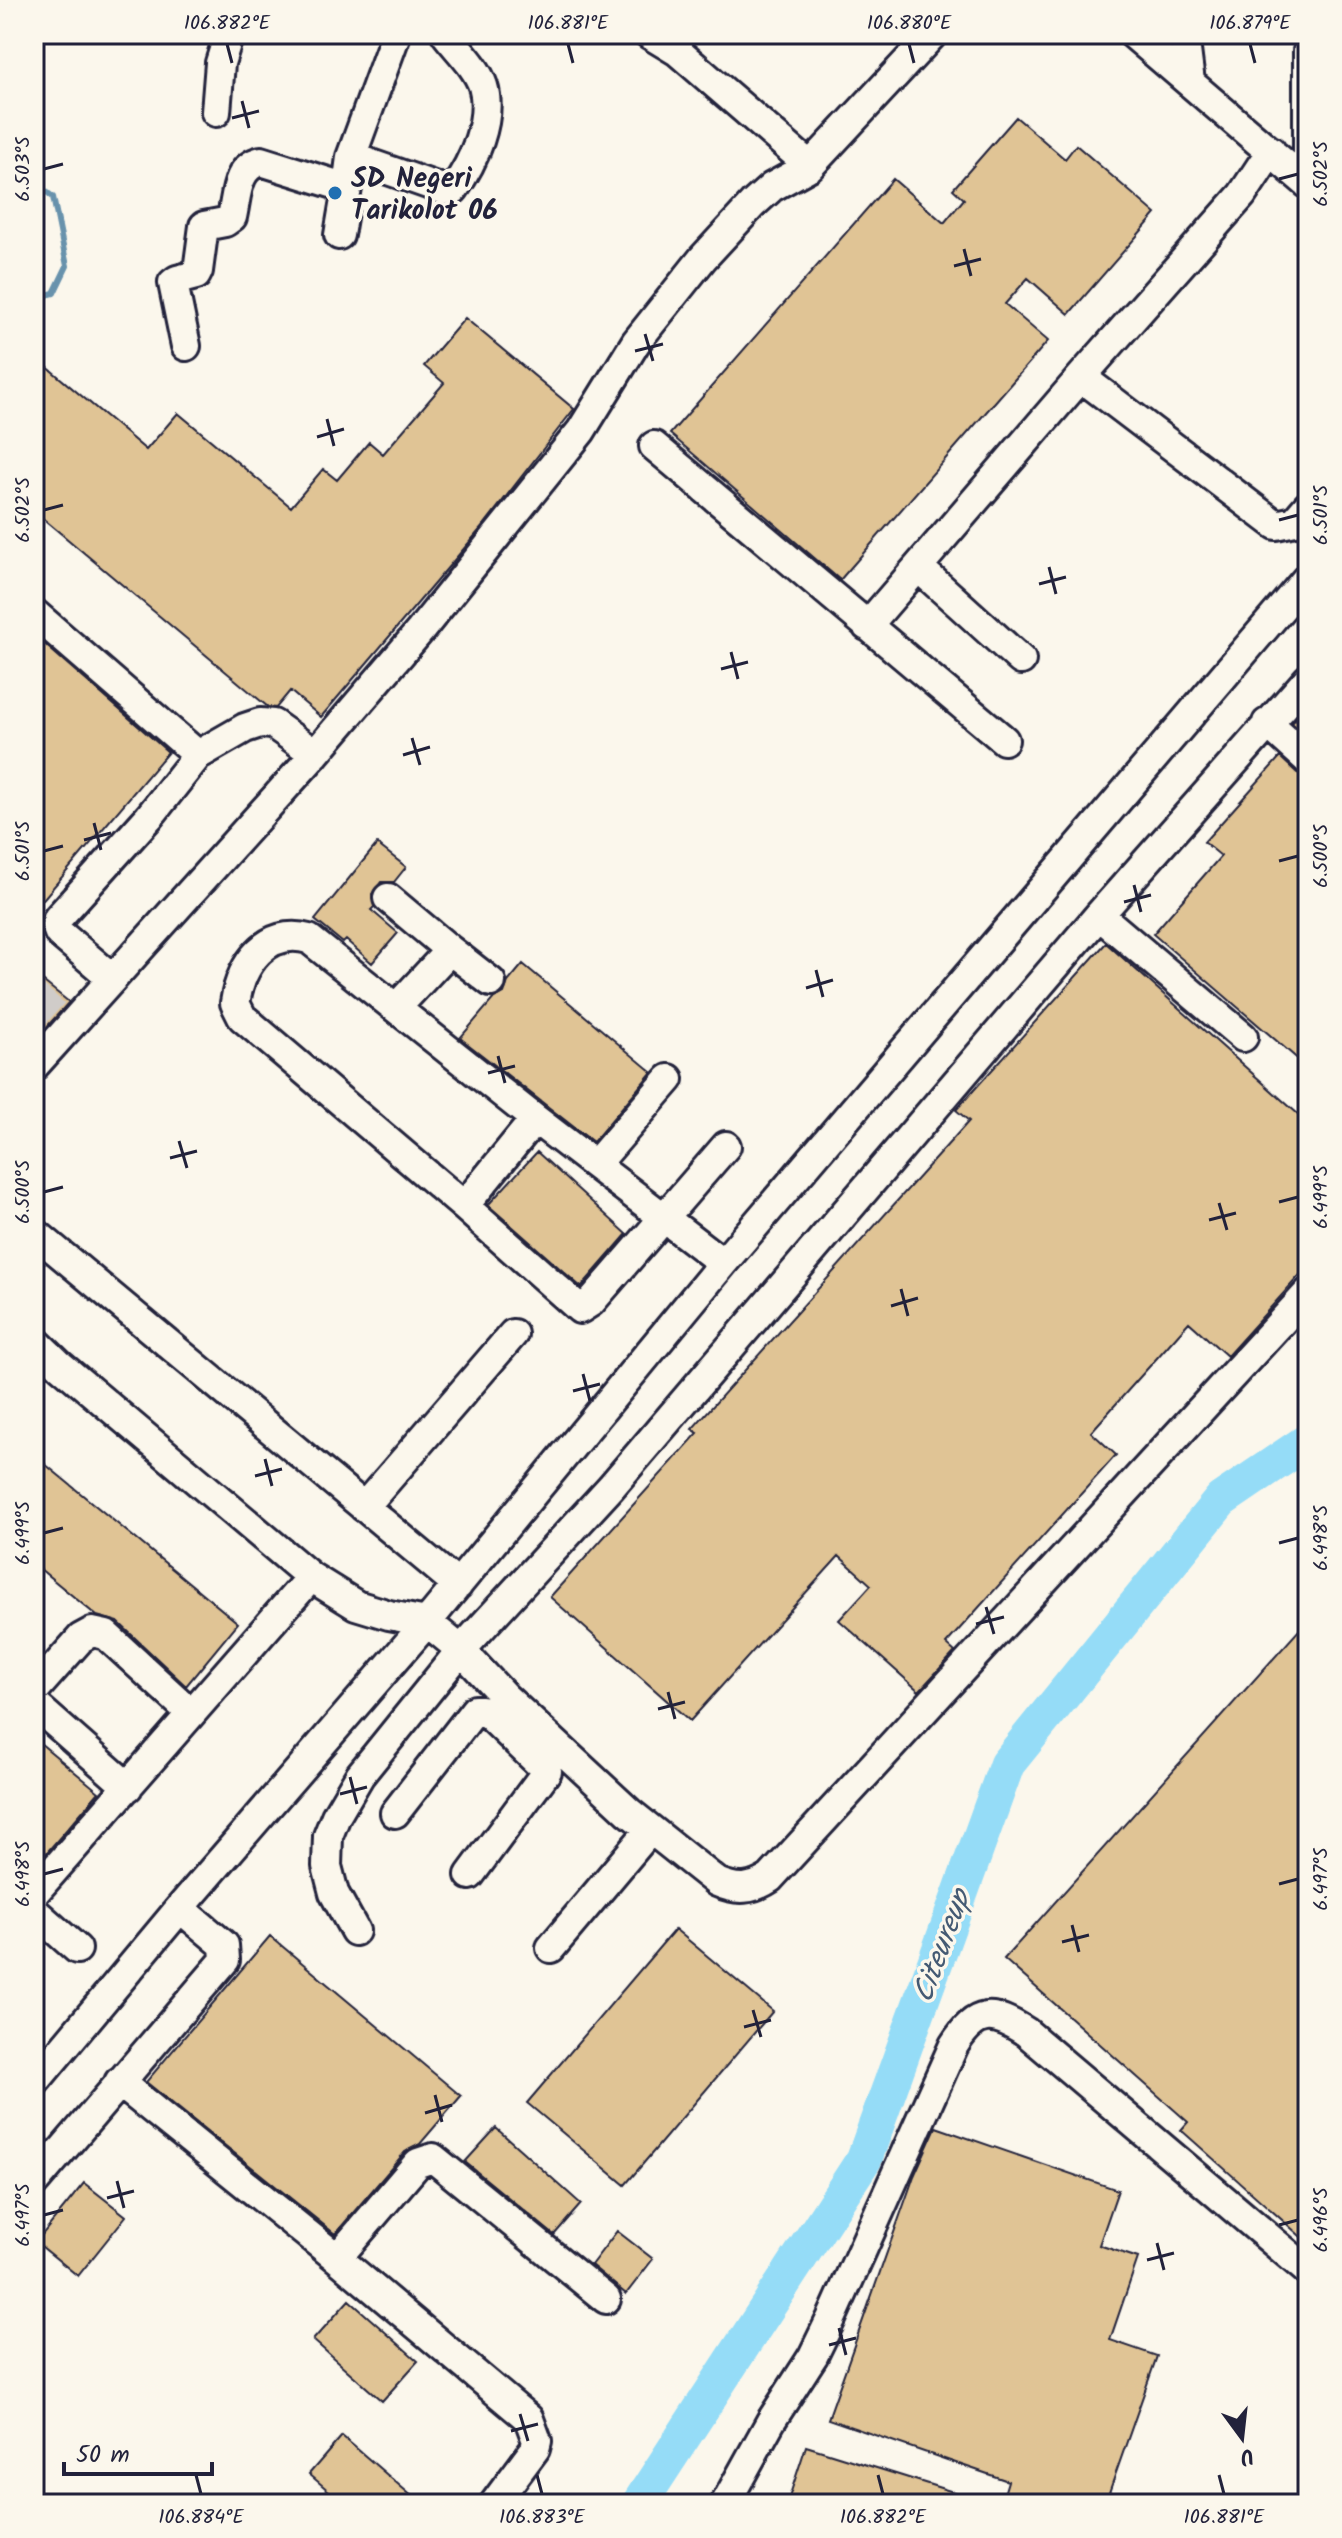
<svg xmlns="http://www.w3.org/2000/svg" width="1342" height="2538" viewBox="0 0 1342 2538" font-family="Kalam,sans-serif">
<rect width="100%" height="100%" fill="#fbf7ec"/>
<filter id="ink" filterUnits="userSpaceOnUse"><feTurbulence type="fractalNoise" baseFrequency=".0125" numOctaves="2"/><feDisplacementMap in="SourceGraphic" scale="16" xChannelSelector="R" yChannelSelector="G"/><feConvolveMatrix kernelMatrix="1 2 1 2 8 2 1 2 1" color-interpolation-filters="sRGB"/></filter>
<g filter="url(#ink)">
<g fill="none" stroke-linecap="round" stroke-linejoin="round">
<path stroke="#6792ac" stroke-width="6" d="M34,182l19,15 14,69 -13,27 -20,5"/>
<path stroke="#95dcf7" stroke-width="36" d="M639,2504l225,-345 143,-395 214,-264 87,-59"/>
</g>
<path fill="#e0c495" stroke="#22223b" stroke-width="2" d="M1016,117l49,42 11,-14 80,69 -87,100 -41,-36 -23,26 43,37 -208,239 -170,-146 223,-255 51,44 20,-24 -11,-10z
M465,318l109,91 -90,116 -163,192 -31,-26 -14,17 -8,-1 -234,-196v-155l112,94 32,-37 113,94 32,-38 14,11 32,-38 14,12 61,-71 -20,-17z
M34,635l134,117 -134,158z
M1308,705v32l-16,-14z
M1280,757l17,16 11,4v291l-155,-134 68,-78 -17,-14z
M377,844l29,23 -12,15h-13l-9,12 2,13 -3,3 27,23 -26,30 -26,-23 -3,3 -28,-23z
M1106,943l202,180v143l-81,90 -38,-34 -98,110 25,23 -170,189 9,8 -36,39 -80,-71 32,-35 -32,-29 -149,165 -140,-124 148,-164 -6,-4 277,-308 -13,-11z
M523,964l129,108 -59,70 -133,-104 34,-40 10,-5 4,-11z
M34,974l35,28 -26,29 -9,-7z
M537,1152l90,82 -46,53 -93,-82z
M34,1455l204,168 -52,63 -68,-64 -21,-6 -63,-52z
M1308,1620v623l-127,-113 7,-8 -184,-163z
M34,1738l65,54 -57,66 -8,-6z
M675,1929l98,82 -148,174 -98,-82z
M270,1936l191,160 -41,48 -15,8 -70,82 -189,-152z
M936,2127l182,63 -19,55 39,13 -28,82 47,16 -52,148h-31l-23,-8 -1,8h-49l7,-23 -180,-62 86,-243z
M496,2128l85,76 -27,31 -89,-73z
M84,2183l42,33 -48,60 -42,-34z
M617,2231l36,28 -27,35 -35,-29z
M349,2300l69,61 -36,40 -69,-61z
M342,2436l79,68h-77l-35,-30z
M806,2446l173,54 -1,4h-191z"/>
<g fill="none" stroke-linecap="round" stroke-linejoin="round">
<path stroke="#d0ccc9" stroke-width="28" stroke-dasharray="28 14" stroke-linecap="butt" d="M34,995l26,23"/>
<defs>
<path id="minor" d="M649,34l28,17 133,115
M1133,34l175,150
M1184,34l6,48
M1308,51v127
M216,112l4,-49 9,-29
M351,157l94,33 9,-1c19,-26 39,-70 29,-103 -7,-20 -24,-35 -37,-52
M339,235l8,-47
M186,346l-13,-63 4,-3 19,-5 2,-4 6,-45 21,-4 7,-5c5,-22 4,-50 29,-56l86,27 4,-31 45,-123
M1081,377l195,148 19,-4 13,-15
M654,446l350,294
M918,567l103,93
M34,613l164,142
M867,626l214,-249 161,-182 29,-44
M1267,723l41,37
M388,898l62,52
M1099,915l144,122
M112,978l-53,-45 -3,-8 2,-7 91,-101 49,-62 47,-27 15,-5 13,1 42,30
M396,1008l54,-58 41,32
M34,1066l281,-312 105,-123 161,-200 55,-89 67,-84 50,-54 19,-17 38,-21 123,-132
M535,1119l-71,87 -222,-189 -7,-14c6,-39 32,-76 74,-64l226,180 188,144
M595,1165l74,-86
M464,1206l116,103 11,-7 135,-156
M34,1232l424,353
M34,1340l26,25 251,212 45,28 33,10 38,7 296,-359 585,-686
M364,1507l149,-173
M34,1691l47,-53 11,-6 14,3 85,78
M34,1704l94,83
M395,1813l80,-103h6l9,6
M470,1875l77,-104 -57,-55 15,-19
M34,1893l277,-316
M34,1911l43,38
M355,1931l-21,-38 -7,-27 1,-30 8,-20 24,-41 101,-125 44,47 124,115 88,70c20,9 35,8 53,-4l538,-585
M551,1948l99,-118
M119,2082l218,176 192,161 8,22 -2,8 -41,55
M34,2083l146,-175 247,-286 34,28 150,-163 488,-572 209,-236
M34,2183l191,-223 -1,-15 -44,-37
M337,2258l81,-95 15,-5 173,141
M725,2504l46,-83 42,-65 19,-39 122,-272c22,-35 38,-35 72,-13l282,239"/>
</defs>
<use href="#minor" stroke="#22223b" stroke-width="34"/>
<use href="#minor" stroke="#fbf7ec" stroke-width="28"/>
</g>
</g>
<path fill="none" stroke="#22223b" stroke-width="3" d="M227,44l5,19M568,44l5,19M909,44l5,19M1250,44l5,19M242,101l7,27M232,118l27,-7M44,169l19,-5M1279,179l19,-5M964,249l7,27M954,266l27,-7M645,334l8,27M635,351l28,-7M327,419l7,27M317,437l27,-8M44,510l19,-5M1279,520l19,-5M1049,567l7,27M1039,584l27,-7M731,652l7,27M721,669l27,-7M412,738l8,27M403,755l27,-8M94,823l7,27M84,840l27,-7M44,851l19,-5M1279,861l19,-5M1134,885l7,27M1124,902l27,-7M816,970l7,27M806,988l27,-8M498,1056l7,27M488,1073l27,-7M179,1141l8,27M170,1158l27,-7M44,1192l19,-5M1279,1202l19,-5M1219,1203l8,27M1209,1220l27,-7M901,1289l7,27M891,1306l27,-8M583,1374l7,27M573,1391l27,-7M265,1459l7,27M255,1476l27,-7M44,1533l19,-5M1279,1543l19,-5M986,1607l8,27M976,1624l28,-7M668,1692l7,27M658,1709l27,-7M350,1777l7,27M340,1794l27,-7M44,1874l19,-5M1279,1884l19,-5M1072,1925l7,27M1062,1942l27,-7M753,2010l8,27M744,2027l27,-7M435,2095l7,27M425,2113l27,-8M117,2181l7,27M107,2198l27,-7M44,2215l19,-5M1279,2225l19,-5M1157,2243l7,27M1147,2260l27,-7M839,2328l7,27M829,2345l27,-7M520,2414l8,27M511,2431l27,-7M196,2475l5,19M537,2475l5,19M878,2475l5,19M1219,2475l5,19"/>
<circle fill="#1f6fb2" stroke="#fbf7ec" stroke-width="3" cx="335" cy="193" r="8"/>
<g text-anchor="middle" stroke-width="7" stroke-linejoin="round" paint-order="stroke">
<g font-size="28" font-weight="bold" fill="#22223b" stroke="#fbf7ec" text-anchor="start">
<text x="351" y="187">SD Negeri<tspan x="351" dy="32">Tarikolot 06</tspan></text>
</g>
<g font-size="30" font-style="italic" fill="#445a73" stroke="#fbf7ec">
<text transform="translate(941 1946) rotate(-70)" y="10">Citeureup</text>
</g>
</g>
<rect width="1342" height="2538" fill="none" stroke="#fbf7ec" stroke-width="88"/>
<g transform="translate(1242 2438) rotate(165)" stroke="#fbf7ec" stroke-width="6" paint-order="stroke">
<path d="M0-6L14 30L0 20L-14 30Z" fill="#22223b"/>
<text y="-12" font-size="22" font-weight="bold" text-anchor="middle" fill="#22223b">U</text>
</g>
<path d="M64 2462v12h148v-12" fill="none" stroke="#22223b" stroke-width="4"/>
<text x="76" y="2462" font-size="24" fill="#22223b" stroke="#fbf7ec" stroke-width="6" paint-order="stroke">50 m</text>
<rect x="44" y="44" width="1254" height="2450" fill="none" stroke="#22223b" stroke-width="3"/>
<g font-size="20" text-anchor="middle" fill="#22223b">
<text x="227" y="29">106.882°E</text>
<text x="568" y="29">106.881°E</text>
<text x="909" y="29">106.880°E</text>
<text x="1250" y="29">106.879°E</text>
<text transform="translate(22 169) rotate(-90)" y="7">6.503°S</text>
<text transform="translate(1320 174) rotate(-90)" y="7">6.502°S</text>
<text transform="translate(22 510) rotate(-90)" y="7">6.502°S</text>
<text transform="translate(1320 515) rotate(-90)" y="7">6.501°S</text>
<text transform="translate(22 851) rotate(-90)" y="7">6.501°S</text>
<text transform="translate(1320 856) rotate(-90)" y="7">6.500°S</text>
<text transform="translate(22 1192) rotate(-90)" y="7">6.500°S</text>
<text transform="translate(1320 1197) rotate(-90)" y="7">6.499°S</text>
<text transform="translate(22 1533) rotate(-90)" y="7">6.499°S</text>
<text transform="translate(1320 1538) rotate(-90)" y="7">6.498°S</text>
<text transform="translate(22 1874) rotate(-90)" y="7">6.498°S</text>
<text transform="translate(1320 1879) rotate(-90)" y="7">6.497°S</text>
<text transform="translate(22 2215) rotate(-90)" y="7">6.497°S</text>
<text transform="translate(1320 2220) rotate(-90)" y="7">6.496°S</text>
<text x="201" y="2523">106.884°E</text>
<text x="542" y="2523">106.883°E</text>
<text x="883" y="2523">106.882°E</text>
<text x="1224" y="2523">106.881°E</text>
</g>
</svg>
